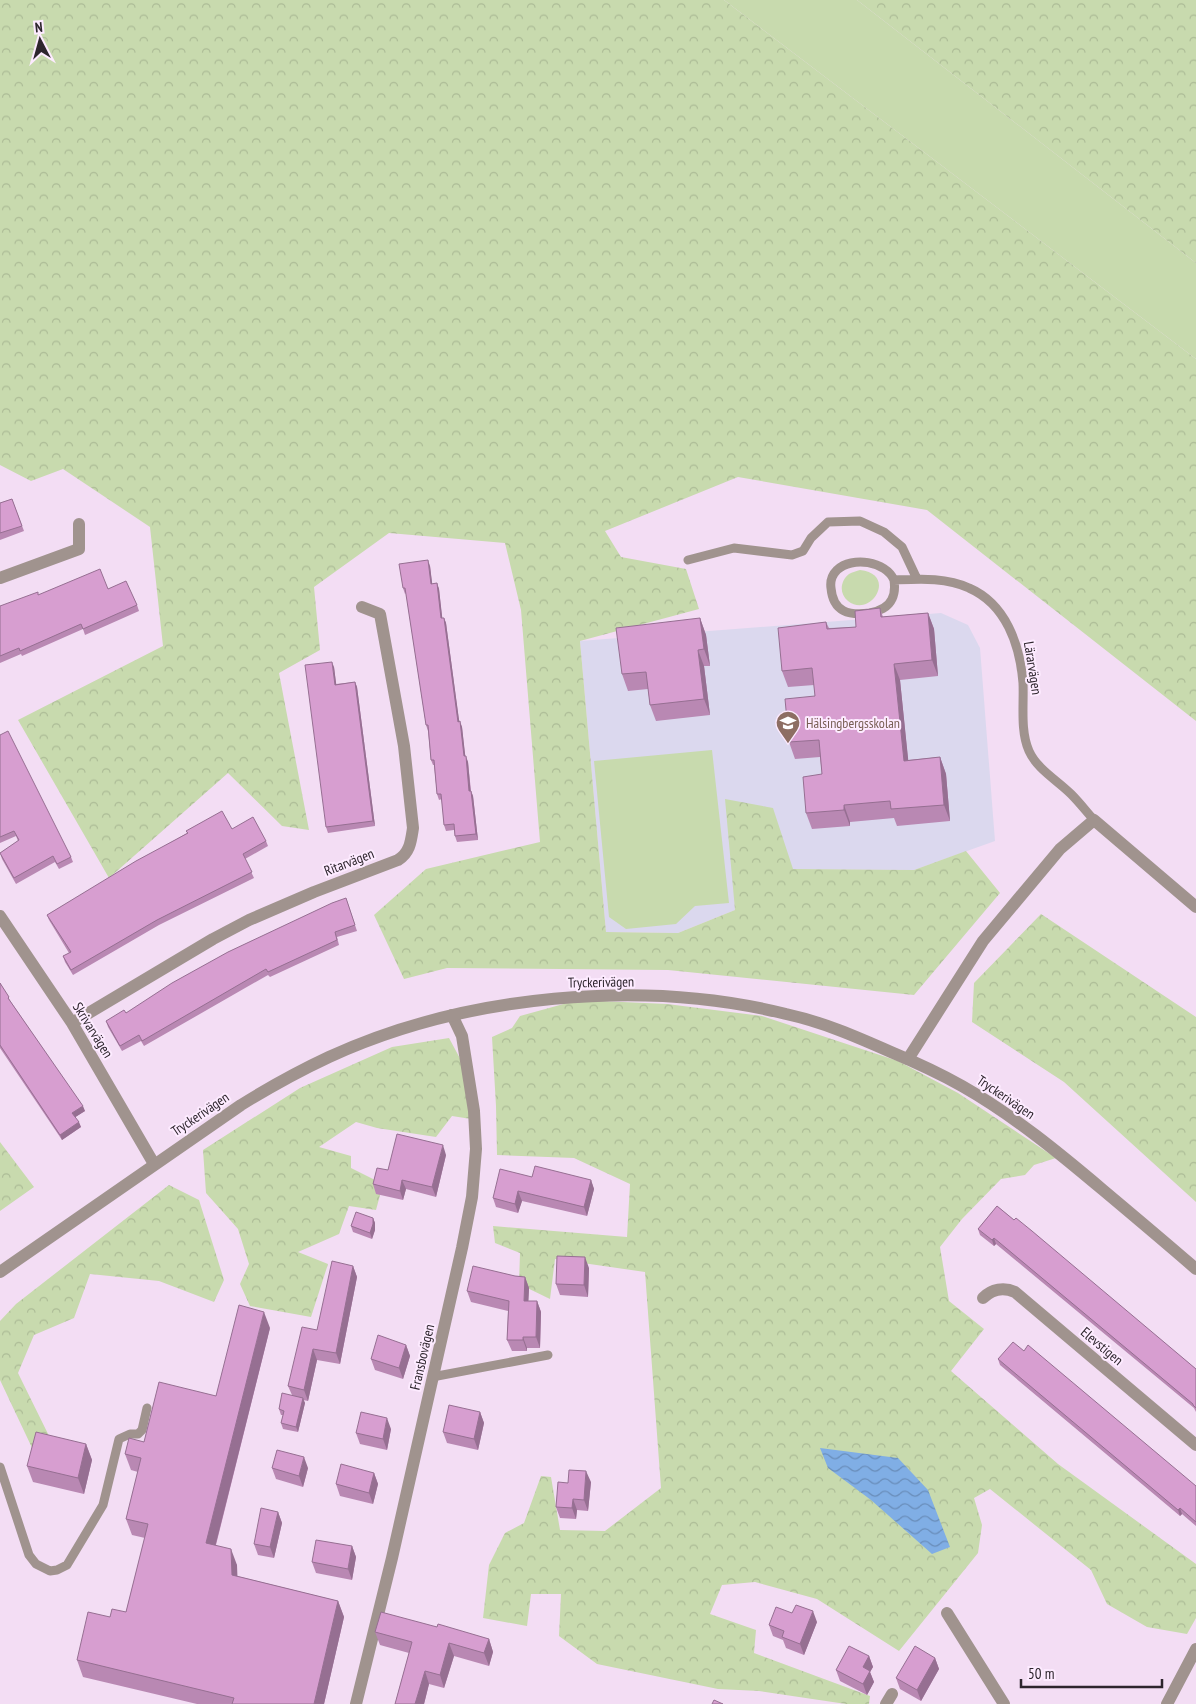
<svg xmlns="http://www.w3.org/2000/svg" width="1196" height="1704" viewBox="0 0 1196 1704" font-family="'PT Sans Narrow',sans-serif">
<defs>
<pattern id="forest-crowns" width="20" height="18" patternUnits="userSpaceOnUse" patternTransform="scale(1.25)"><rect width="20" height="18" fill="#c8daae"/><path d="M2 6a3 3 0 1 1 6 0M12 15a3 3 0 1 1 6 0" fill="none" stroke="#acbb96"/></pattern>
<pattern id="water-waves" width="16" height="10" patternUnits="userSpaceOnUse" patternTransform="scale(1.25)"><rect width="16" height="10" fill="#80aee5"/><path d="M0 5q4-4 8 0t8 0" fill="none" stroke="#698dba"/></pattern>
</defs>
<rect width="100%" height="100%" fill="#f3ddf4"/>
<path fill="#dbd8ee" d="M941,613l27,12 12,23 15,193 -81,29 -181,-1 2,41 -57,23 -72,-1 -26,-291z"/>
<path fill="#c8daae" d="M724,0h133l339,263v96z
M860,570c38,4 11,49 -12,31 -9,-7 -8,-20 1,-27 3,-2 8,-3 11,-4z
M712,750l17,153 -34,3 -19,18 -50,5 -17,-12 -15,-156z"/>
<path fill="url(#forest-crowns)" d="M0,0h724l472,359v362l-269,-211 -189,-33 -133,54 16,26 65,12 13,40 -119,32 26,291 72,1 57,-23 -10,-111 48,9 20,61 121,1 52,-19 34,42 -86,102 -246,-25 -221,-2 -43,11 -30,-64 52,-46 114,-27 -19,-232 -16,-67 -116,-10 -75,54 6,63 -41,23 30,157 -27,-4 -54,-53 -119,105 -91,-158 145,-74 -13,-119 -87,-58 -32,12 -31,-16z
M857,0h339v263z
M1041,914l155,103v185l-132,-120 -92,-60 2,-39z
M578,1000l89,4 95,12 136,45 60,32 98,65 -22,7 -9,10 -24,4 -39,40 -22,28 9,54 35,28 -33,42 107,93 138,100v54l-9,16 -40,-7 -40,-23 -16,-34 -101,-81 -16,9 8,27 -4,28 -79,98 -82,-52 -62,-17 -33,3 -12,29 46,16 -2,23 116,43 -1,8h-23l-87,-13 -41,-2 -121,-25 -38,-28 2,-42h-30l-4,32 -44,-8 6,-53 16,-32 19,-10 17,-47 10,1 9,53 45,1 56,-43 -16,-216 -90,-13 -5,40 -31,-15 1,-31 -25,-10 -2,-17 134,11 3,-53 -56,-26 -77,-3 -1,-49 -4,-69 20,-9 8,-12z
M449,1038l14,26 8,55 -19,-3 -16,21 -59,-9 -21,-6 -37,25 32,9v12l32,16 -7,26 -27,-4 -10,28 -41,18 30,12 -17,53 -61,-11 -10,-22 9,-20 -11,-35 -32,-36 -3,-43 97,-62 92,-41z
M0,1142l34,45 -34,24z
M169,1185l30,15 25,80 -10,22 -55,-21 -69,-7 -16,44 -40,17 -16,38 33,67 -17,12 -34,-72v-59l16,-17z"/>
<path fill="url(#water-waves)" d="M820,1448l78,10 30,32 22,57 -18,7 -61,-54 -43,-32z"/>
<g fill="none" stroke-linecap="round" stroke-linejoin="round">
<path stroke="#a0938e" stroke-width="9" d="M688,560l46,-12 58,7 11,-4 8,-13 17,-16 32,-1 24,11 18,15 15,32
M894,580c-8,-19 -42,-24 -57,-10 -5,5 -7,11 -6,18 2,24 18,28 39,25 9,-2 18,-5 22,-14 3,-6 3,-12 2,-19 25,-1 52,-3 75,8 37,16 51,57 54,95 1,21 -3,48 6,68 8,18 28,29 42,43 8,8 15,17 23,26
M432,1377l116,-22
M0,1467l29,88 7,9 14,7 7,-1 10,-5 36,-60 16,-66 11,-5h8l4,-4 5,-22"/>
<path stroke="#a0938e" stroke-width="12" d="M0,578l79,-29v-25
M0,916l72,107 82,141
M72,1023l141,-84 36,-19 65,-28 84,-32c12,-7 13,-19 15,-32l-9,-82 -24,-132 -18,-7
M908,1059l75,-118 77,-92 34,-29 102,87
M983,1298c9,-9 21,-11 32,-6l181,153
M947,1613l57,91
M356,1704l36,-146 70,-310 10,-51 4,-48 -2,-38 -12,-75 -10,-21
M886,1704l6,-10
M1167,1704l29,-55"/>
<path stroke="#a0938e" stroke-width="12" d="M0,1272l241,-167c29,-18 58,-34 88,-48 135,-62 313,-79 457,-43 37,8 71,23 105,38 24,10 48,21 71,34 51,29 96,66 141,104 31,26 62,52 93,79"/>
</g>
<path fill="#b988b3" d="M12,499l12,32 -24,9v-37z
M430,566l2,18 5,-1 2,6 3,29h2l2,5 13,98 3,6 3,29 3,6 3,29 2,5 5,44 -21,2 -2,-6 -1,-6 -8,1 -2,-6 -2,-26 -3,1 -2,-6 -3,-29h-1l-2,-5 -3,-29 -2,-6 -20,-132 -1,1 -2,-6z
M108,589l29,16 2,6 -54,24 -2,-6 -61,27 -1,-2 -21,9v-57z
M880,608l3,9 45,-4 6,16 4,47 -38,4 8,80 32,-3 6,17 4,47 -53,5 -3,-8 -44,4v4l-38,3 -6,-16 16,-39 -2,-17 -25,2 -6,-17 26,-46 -1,-11 -26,2 -6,-16 44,-49 3,6 27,-1z
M700,618l6,17 4,31h-6l6,49 -54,6 -6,-16 -2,-16 -20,2 -6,-17z
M334,667l2,17 19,-2 2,5 18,139 -47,7 -2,-6z
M0,735l71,122 2,5 -14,7 -4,-7 -39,22 -14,-25 -2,-6 18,-12 -2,-5 -16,7z
M232,829l34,12 2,5 -23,13 9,19 -95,47 -86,50 -8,-13 -2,-6 6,-3 -20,-33 -2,-5 140,-82 -1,-2z
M346,898l11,33 -20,6 2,8 -69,32 -2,-2 -124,71 -3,-5 -19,10 -14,-24 -2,-6 20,-8z
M0,983l11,19 74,109 -10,6 6,10 -19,13 -62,-92z
M446,1155l-10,42 -30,-8 -3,11 -27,-6 -3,-10 15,-14z
M532,1177l59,3 3,9 -7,27 -65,-15 -4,12 -22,-6 -3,-9z
M997,1206l199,163v43l-2,-4 -198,-164 -2,2 -14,-11 -2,-6z
M373,1218l2,5v7l-3,9 -19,-7 -2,-6z
M353,1266l4,11 -17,87 -23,-4 -9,41 -5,-1 2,3 -7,29 -15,-3 -2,-6 2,-8h-2l-2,-6 13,-14 -4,-9 29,-56z
M589,1268l-1,29 -28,-2 -4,-11z
M515,1276l10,1 4,11 -1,13h9l4,11 -1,36h-13v3h-15l-5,-11 1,-29 -37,-9 -4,-11z
M270,1328l-54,217 21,20v11l101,25 6,16 -20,87h-127l-114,-27 -6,-17 33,-43 16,-5 19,-74 -13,-3 -6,-16 12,-47 -7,-2 -6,-16 91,-58z
M406,1345l4,11 -7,23 -28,-9 -4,-11z
M998,1359l198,127v40l-14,-12 -2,2 -180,-151z
M480,1412l4,11 -6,27 -31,-7 -4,-11z
M391,1429l-4,21 -27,-6 -4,-11z
M86,1444l6,16 -8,34 -51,-12 -6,-16z
M272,1468h36l-5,19 -27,-8z
M374,1473l4,11 -5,20 -33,-8 -4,-12z
M591,1482l-3,29 -11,-1 -1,9 -16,-1 -4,-11 12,-24z
M278,1512l4,11 -8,35 -16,-3 -4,-11z
M352,1546l4,11 -4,23 -36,-7 -4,-11z
M792,1613l25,9 -13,33 -18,-7 -3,-8 -10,-4 -4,-11z
M437,1627l52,12 4,13 -4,14 -35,-10 -10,32 -15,-4 -5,20h-29l14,-51 -29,-8 -5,-13z
M869,1656l4,11 -3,5 4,10 -7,13 -27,-14 -4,-11z
M935,1658l4,11 -18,32 -21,-12 -4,-11z"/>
<path fill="#966f92" d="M428,560l2,6 3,24 -2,-6z
M437,583l2,6 4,35 -2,-6z
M928,613l6,16 4,47 -6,-16z
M444,618l2,5 14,104 -2,-5z
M700,618l6,17 4,31 -6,-17z
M698,650l6,16 6,49 -6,-16z
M332,662l2,5 3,23 -2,-5z
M894,664l6,16 10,97 -6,-16z
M355,682l2,5 18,139 -2,-5z
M460,721l2,6 4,35 -2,-6z
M466,756l2,6 3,34 -2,-5z
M940,757l6,17 4,47 -6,-16z
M471,791l2,5 5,44 -2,-6z
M844,805l6,17v4l-6,-16z
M83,1106l2,5 -11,7 -2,-5z
M79,1122l2,5 -19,13 -2,-5z
M443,1145l3,10 -10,42 -4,-10z
M402,1180l4,9 -3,11 -3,-9z
M591,1180l3,9 -7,27 -3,-9z
M518,1191l4,10 -4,12 -3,-9z
M373,1218l2,5v7l-3,9 -2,-6z
M994,1238l2,6 -2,2 -2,-6z
M585,1257l4,11 -1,29 -4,-12z
M353,1266l4,11 -17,87 -4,-11z
M525,1277l4,11 -1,24 -4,-11z
M537,1301l4,11 -1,36 -4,-11z
M264,1312l6,16 -58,231 -6,-16z
M523,1337l4,11v3l-4,-11z
M406,1345l4,11 -7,23 -4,-11z
M313,1349l4,11 -9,41 -4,-11z
M303,1398l2,5 -7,29 -2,-5z
M480,1412l4,11 -6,27 -4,-11z
M387,1418l4,11 -4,21 -4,-11z
M86,1444l6,16 -8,34 -6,-16z
M304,1457l4,11 -5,19 -4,-11z
M586,1471l5,11 -3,29 -4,-11z
M374,1473l4,11 -5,20 -4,-11z
M573,1499l4,11 -1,9 -4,-11z
M1180,1508l2,6 -2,2 -2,-6z
M278,1512l4,11 -8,35 -4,-11z
M352,1546l4,11 -4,23 -4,-11z
M231,1549l6,16 1,26 -6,-16z
M338,1601l6,16 -20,87h-10z
M813,1611l4,11 -13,33 -4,-11z
M489,1639l4,13 -4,14 -5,-13z
M449,1643l5,13 -10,32 -4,-13z
M869,1656l4,11 -3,5 4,10 -7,13 -4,-11v-17z
M935,1658l4,11 -18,32 -4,-11z
M425,1671l4,13 -5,20h-9z"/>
<path fill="#d79ed0" stroke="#966f92" d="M12,499l10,27 -22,7v-30z
M428,560l3,24 6,-1 4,35h3l14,104 2,-1 4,35h2l3,35h2l5,43 -21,2 -1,-12 -10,1 -3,-31h-4l-3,-34h-3l-3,-35h-2l-21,-137h-2l-4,-24z
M100,569l8,20 18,-8 11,24 -54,24 -2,-5 -61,27 -1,-3 -19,8v-50l38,-14v3z
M880,608l1,9 47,-4 4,47 -38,4 10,97 36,-4 4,48 -53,4 -1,-8 -46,4v5l-38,3 -3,-36 19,-3 -3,-34 -30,2 -4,-43 30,-3 -3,-28 -30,3 -4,-43 48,-6 1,7 29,-2 -1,-16z
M700,618l4,31 -6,1 6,49 -54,6 -4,-33 -24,2 -6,-46z
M332,662l3,23 20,-3 18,139 -47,6 -21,-162z
M8,731l63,126 -14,7 -4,-8 -39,22 -14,-25 19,-13 -5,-9 -14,6v-102z
M222,811l10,18 21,-12 13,24 -23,13 9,18 -95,48 -86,50 -8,-14 8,-4 -24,-37 89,-54 52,-28 -2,-2z
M346,898l9,27 -20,7 2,8 -69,32 -2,-3 -124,72 -3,-6 -19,11 -14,-25 18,-11 2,3 46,-30 56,-31 104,-49z
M0,983l9,14 -1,1 75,108 -11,7 7,9 -19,13 -60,-90z
M397,1134l46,11 -11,42 -30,-7 -2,11 -27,-7 4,-16 11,2z
M535,1166l56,14 -7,27 -66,-16 -3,13 -22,-6 7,-29 32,8z
M997,1206l17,14 2,-2 16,13 164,138v39l-3,-3v-1l-199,-166 -2,2 -14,-11z
M356,1212l17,6v6l-3,9 -19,-7z
M557,1256l28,1 -1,28 -28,-1z
M332,1261l21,5 -17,87 -23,-4 -9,41 -16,-4 14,-59 15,3z
M473,1266l42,10 10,1 -1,24h13l-1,36h-13v3h-16l2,-39 -42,-10z
M239,1305l25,7 -58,231 25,6 1,26 106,26 -24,103h-82l2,-6 -157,-38 11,-48 22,5 2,-8 14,3 22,-88 -22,-5 15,-61 -16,-4 4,-16 15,4 15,-60 57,14z
M378,1335l28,10 -7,23 -28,-9z
M1013,1342l11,9 4,-6 168,141v36l-16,-14 -2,2 -180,-151z
M282,1393l21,5 -7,29 -15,-4 3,-12 -5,-2z
M449,1405l31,7 -6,27 -31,-7z
M361,1412l26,6 -4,21 -27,-6z
M36,1432l50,12 -8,34 -51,-12z
M277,1450l27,7 -5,19 -27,-8z
M341,1464l33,9 -5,20 -33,-9z
M569,1470l17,1 -2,29 -11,-1 -1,9 -16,-1 2,-25 10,1z
M261,1508l17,4 -8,35 -16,-3z
M316,1540l36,6 -4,23 -36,-7z
M796,1605l17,6 -13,33 -18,-7 2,-6 -15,-6 7,-18 16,6z
M381,1612l56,15 1,-3 51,15 -5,14 -35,-10 -9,32 -15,-4 -10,33h-20l17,-62 -37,-10z
M849,1646l20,10 -6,11 7,4 -7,13 -27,-14z
M915,1646l20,12 -18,32 -21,-12z
M714,1700l9,4h-11z"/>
<defs>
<symbol id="school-pin" viewBox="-11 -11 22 30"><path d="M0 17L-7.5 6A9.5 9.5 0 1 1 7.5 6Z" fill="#8d6e63" stroke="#fdebff"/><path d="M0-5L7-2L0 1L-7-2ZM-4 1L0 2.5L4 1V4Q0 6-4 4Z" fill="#fff"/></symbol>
</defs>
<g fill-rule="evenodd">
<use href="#school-pin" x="774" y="709" width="28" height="38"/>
</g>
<g text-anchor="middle" stroke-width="4" stroke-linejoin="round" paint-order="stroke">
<g font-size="14" fill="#2d252d" stroke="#fdebff">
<text transform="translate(1033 668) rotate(81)" y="5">Lärarvägen</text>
<text transform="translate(349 862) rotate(-21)" y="5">Ritarvägen</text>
<text transform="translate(601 982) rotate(-1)" y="5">Tryckerivägen</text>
<text transform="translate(93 1030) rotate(58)" y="5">Skrivarvägen</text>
<text transform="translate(1006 1097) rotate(34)" y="5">Tryckerivägen</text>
<text transform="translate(200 1114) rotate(-34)" y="5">Tryckerivägen</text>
<text transform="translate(1102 1346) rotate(40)" y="5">Elevstigen</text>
<text transform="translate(422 1357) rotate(-77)" y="5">Fransbovägen</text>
</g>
<g font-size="14" fill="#785e54" stroke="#fdebff" text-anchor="start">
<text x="806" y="728">Hälsingbergsskolan</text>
</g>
</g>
<g transform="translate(40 40) rotate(354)" stroke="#fdebff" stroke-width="4" paint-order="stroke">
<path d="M0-4L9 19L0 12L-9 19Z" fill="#2d252d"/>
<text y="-8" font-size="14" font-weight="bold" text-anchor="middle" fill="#2d252d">N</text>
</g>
<path d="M1021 1679v8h141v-8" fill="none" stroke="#2d252d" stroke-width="2.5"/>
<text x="1028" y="1679" font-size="15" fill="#2d252d" stroke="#fdebff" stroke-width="4" paint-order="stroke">50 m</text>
</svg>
